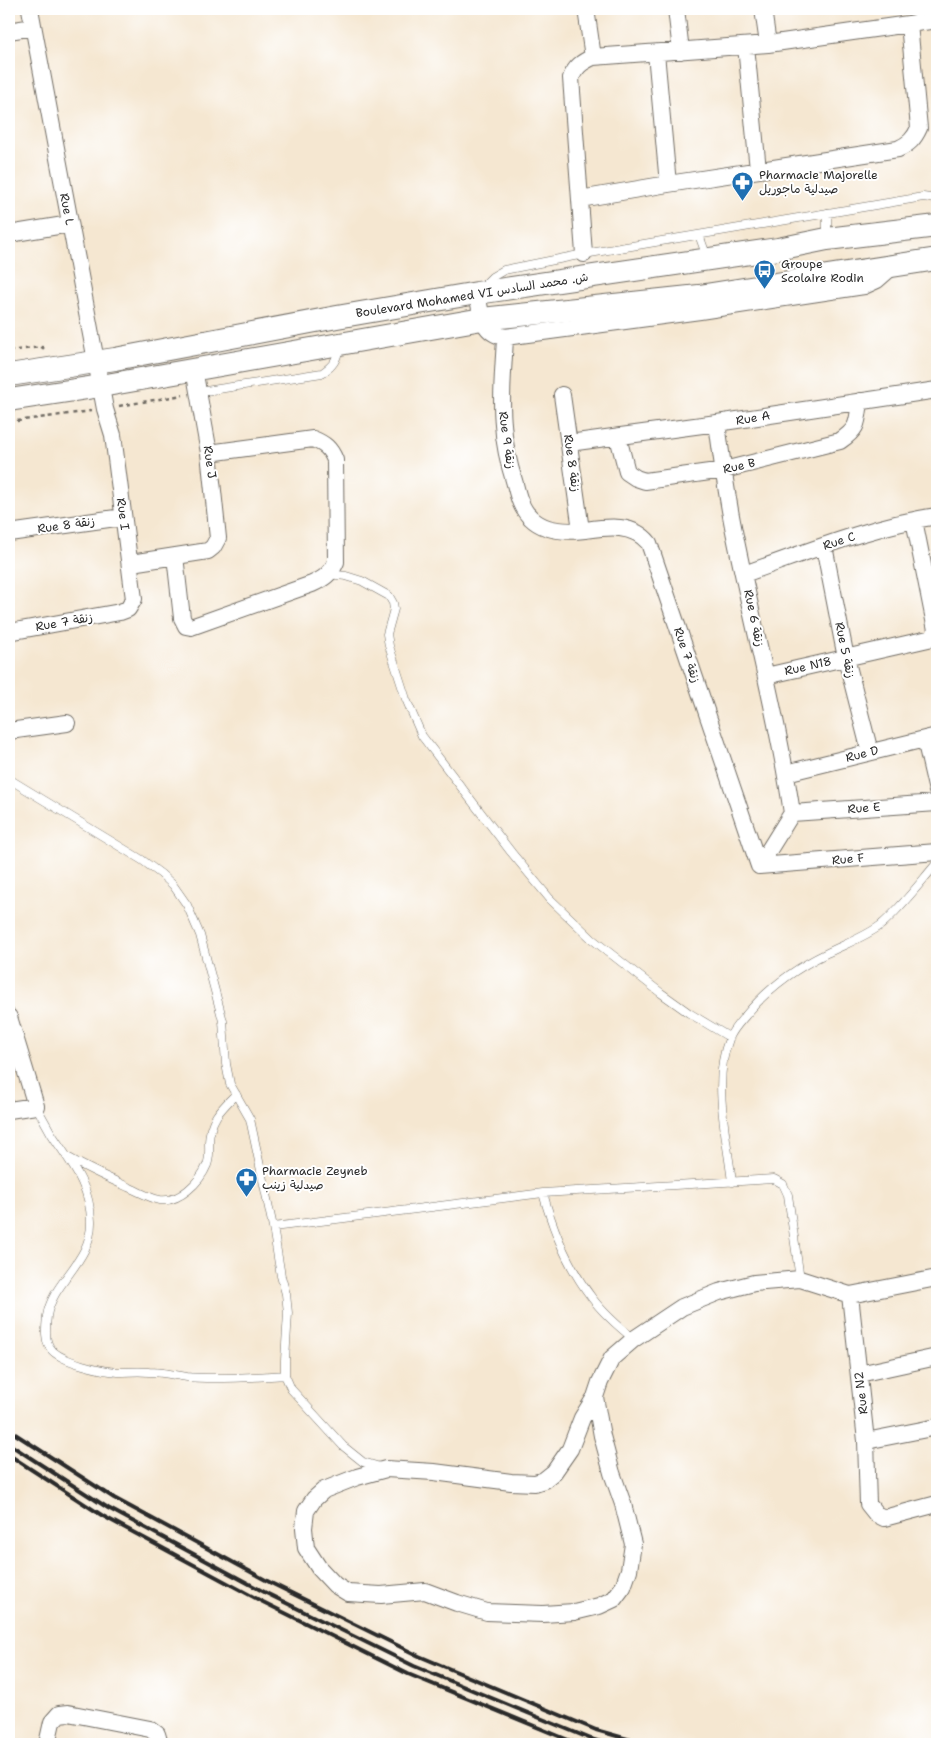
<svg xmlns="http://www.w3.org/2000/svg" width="946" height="1753" viewBox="0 0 946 1753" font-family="'Shantell Sans','Playpen Sans Arabic',sans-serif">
<rect width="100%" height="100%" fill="#fff"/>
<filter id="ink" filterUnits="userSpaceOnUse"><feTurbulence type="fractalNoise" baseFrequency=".02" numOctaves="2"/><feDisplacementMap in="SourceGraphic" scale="10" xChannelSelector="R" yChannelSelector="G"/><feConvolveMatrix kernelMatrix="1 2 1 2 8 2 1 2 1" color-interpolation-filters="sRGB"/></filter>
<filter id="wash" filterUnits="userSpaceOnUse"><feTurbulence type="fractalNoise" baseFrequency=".0096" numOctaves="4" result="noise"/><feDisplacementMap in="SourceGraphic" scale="20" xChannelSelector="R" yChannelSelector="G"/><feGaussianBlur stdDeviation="1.12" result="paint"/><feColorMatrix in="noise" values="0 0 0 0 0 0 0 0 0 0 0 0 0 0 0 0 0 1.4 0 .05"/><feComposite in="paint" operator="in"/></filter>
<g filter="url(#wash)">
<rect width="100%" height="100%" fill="#f5e7d1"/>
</g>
<g filter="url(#ink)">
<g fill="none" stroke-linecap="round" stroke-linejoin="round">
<defs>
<path id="lane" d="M699,235l8,22
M827,236v-23
M482,287l10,-10 12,-7 80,-16 339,-57 14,2
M199,392l123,-19c11,-7 15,-13 17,-26
M328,574l18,2 16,5 27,15 4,7 1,6 -7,25 2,12 17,53 16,37 89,116 39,47 42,40 69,54 28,20 40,24
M9,779l133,81 19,14 12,11 14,20 13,30 23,86 3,43 4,20 20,35 23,108 8,49 5,18 2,19 -3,47v15l6,14 52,57 20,16 17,5
M36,1106c5,9 10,18 15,27 19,30 39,50 40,88 1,41 -38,59 -44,95 -1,10 -3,25 4,33 10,13 52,22 67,23 11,0 21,-1 31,0 13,0 25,3 38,5 29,3 68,0 98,-2
M69,1158c19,11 39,20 59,29 10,4 21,11 32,13 19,3 40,-18 47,-35 3,-7 2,-15 2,-23 1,-23 11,-32 27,-48
M732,1182c-5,-44 -20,-101 -3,-143 3,-9 11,-17 17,-24 22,-27 50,-47 81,-62 18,-9 38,-16 54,-28 21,-18 38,-41 56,-62
M543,1193c10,37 25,74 49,105 12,16 27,29 42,41
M273,1227l270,-34 231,-14 9,5 5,11 12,84"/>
<path id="street" d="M586,9l7,48
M676,9l5,42
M763,9l5,35
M9,31l24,-4
M746,46l12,124
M656,53l12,131
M580,199l88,-15 230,-35c11,-5 16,-10 21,-21l-10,-104
M9,234l61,-10
M584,254l-13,-176c4,-11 11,-16 22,-21l175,-13 169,-24
M477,293c4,20 4,40 28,44l195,-26 164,-25 13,-6 16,-14
M505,337c-1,28 -5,58 -2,87 1,20 6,41 12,60 3,12 6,25 16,34 13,13 36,14 54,12 22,-3 48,-7 64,13l110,323
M562,395l19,135
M717,423c5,38 10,76 18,113 19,93 43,184 57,277
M618,437l9,35 9,6 9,3 79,-11 116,-29c19,-13 17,-18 20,-40
M569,443l148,-20 220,-33
M914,520l23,115
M9,533l114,-16
M824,546l22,112 24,94
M175,556l7,62 4,8 5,1 121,-43c11,-5 19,-10 24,-22l-1,-102c-5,-12 -10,-16 -22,-21l-104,14
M131,563l77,-12 5,-4 5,-9 -9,-85 -15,-84
M744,574c63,-22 126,-48 193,-58
M9,632l111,-20 8,-3 6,-10 -21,-164 -8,-26 -75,-400
M766,676l171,-39
M9,731l58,-8
M925,739l12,52
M786,773l151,-37
M792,813l145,-10
M759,866l178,-14
M759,866l33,-53
M9,1017l27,89 -27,4
M850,1295l16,146 2,63 8,10 8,4 53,-14
M859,1374l78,-17
M595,1397l-13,21 -12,31 -16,23 -10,8 -9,3 -24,-1 -77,-10 -48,-3 -29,8 -33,13 -10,9 -8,12 -2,17 2,20 13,20 16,17 13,8 33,2 44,-4 32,12 30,9 27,1 29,1 31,-2 25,-6 15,-7 9,-12 6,-17 4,-26 -10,-40 -11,-31 -10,-37 -7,-39 5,-15 12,-24 22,-19 48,-32 37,-15 35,-9 46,-4 50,16 87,-17
M866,1441l71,-14
M47,1744l5,-22 7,-8 9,-1 82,16 7,5 3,10"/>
<path id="secondary" d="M9,375l106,-16 222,-42 140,-24 301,-44 49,-10 110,-13
M9,400l92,-14 381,-67 217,-23 238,-37"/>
</defs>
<use href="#lane" stroke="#726d65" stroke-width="9"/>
<use href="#street" stroke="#726d65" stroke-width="18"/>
<use href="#secondary" stroke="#726d65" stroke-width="24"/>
<path stroke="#726d65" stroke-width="2.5" stroke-dasharray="4 4" stroke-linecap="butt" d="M9,351l33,-4 4,4
M119,406l64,-11
M9,422l82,-11"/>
<use href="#lane" stroke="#fff" stroke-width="8"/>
<use href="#street" stroke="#fff" stroke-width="16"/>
<use href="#secondary" stroke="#fff" stroke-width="22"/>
<path stroke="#2b2b2b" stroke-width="4" d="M9,1430l105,68 159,86 146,72 177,74 49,14
M9,1444l99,64 160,86 146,72 177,73 16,5
M9,1455l94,61 160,86 145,72 170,70"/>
</g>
</g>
<defs>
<symbol id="pharmacy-pin" viewBox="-11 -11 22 30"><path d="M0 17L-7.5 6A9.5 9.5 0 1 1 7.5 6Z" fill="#1f6fb2" stroke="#fff"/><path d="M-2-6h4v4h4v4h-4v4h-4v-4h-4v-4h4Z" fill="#fff"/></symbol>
<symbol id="bus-pin" viewBox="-11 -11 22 30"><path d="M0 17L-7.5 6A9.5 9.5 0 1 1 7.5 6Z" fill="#1f6fb2" stroke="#fff"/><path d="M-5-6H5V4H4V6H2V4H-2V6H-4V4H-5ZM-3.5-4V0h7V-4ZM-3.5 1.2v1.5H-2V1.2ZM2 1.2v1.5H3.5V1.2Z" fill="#fff"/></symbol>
</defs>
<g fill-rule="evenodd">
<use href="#pharmacy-pin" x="730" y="170" width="25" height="34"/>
<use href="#bus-pin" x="752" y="258" width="25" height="34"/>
<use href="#pharmacy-pin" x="234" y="1166" width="25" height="34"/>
</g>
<g text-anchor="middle" stroke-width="4" stroke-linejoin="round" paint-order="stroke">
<g font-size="12" fill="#2b2b2b" stroke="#fff" text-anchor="start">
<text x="759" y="179">Pharmacie Majorelle<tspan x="759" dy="14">صيدلية ماجوريل</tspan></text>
<text x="781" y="268">Groupe<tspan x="781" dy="14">Scolaire Rodin</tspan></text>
<text x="262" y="1175">Pharmacie Zeyneb<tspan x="262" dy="14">صيدلية زينب</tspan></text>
</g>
<g font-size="12" fill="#2b2b2b" stroke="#fff">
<text transform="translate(67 209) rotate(79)" y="4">Rue L</text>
<text transform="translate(472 295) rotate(-9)" y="4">Boulevard Mohamed VI ش. محمد السادس</text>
<text transform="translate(753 418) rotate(-9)" y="4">Rue A</text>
<text transform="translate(507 440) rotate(82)" y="4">Rue 9 زنقة</text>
<text transform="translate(210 462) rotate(82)" y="4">Rue J</text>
<text transform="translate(572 463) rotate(82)" y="4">Rue 8 زنقة</text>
<text transform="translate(739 466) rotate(-13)" y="4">Rue B</text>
<text transform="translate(123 514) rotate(82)" y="4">Rue I</text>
<text transform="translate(66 525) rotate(-8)" y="4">Rue 8 زنقة</text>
<text transform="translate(839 541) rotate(-18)" y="4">Rue C</text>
<text transform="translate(754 618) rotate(78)" y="4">Rue 6 زنقة</text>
<text transform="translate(64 622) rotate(-10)" y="4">Rue 7 زنقة</text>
<text transform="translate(845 650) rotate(78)" y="4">Rue 5 زنقة</text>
<text transform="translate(687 655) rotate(71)" y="4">Rue 7 زنقة</text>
<text transform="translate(808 666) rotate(-13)" y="4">Rue N18</text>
<text transform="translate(862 754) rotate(-14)" y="4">Rue D</text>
<text transform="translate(864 808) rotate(-4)" y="4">Rue E</text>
<text transform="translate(848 859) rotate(-5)" y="4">Rue F</text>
<text transform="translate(861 1393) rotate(-97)" y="4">Rue N2</text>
</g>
</g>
<rect width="946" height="1753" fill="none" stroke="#fff" stroke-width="30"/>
</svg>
